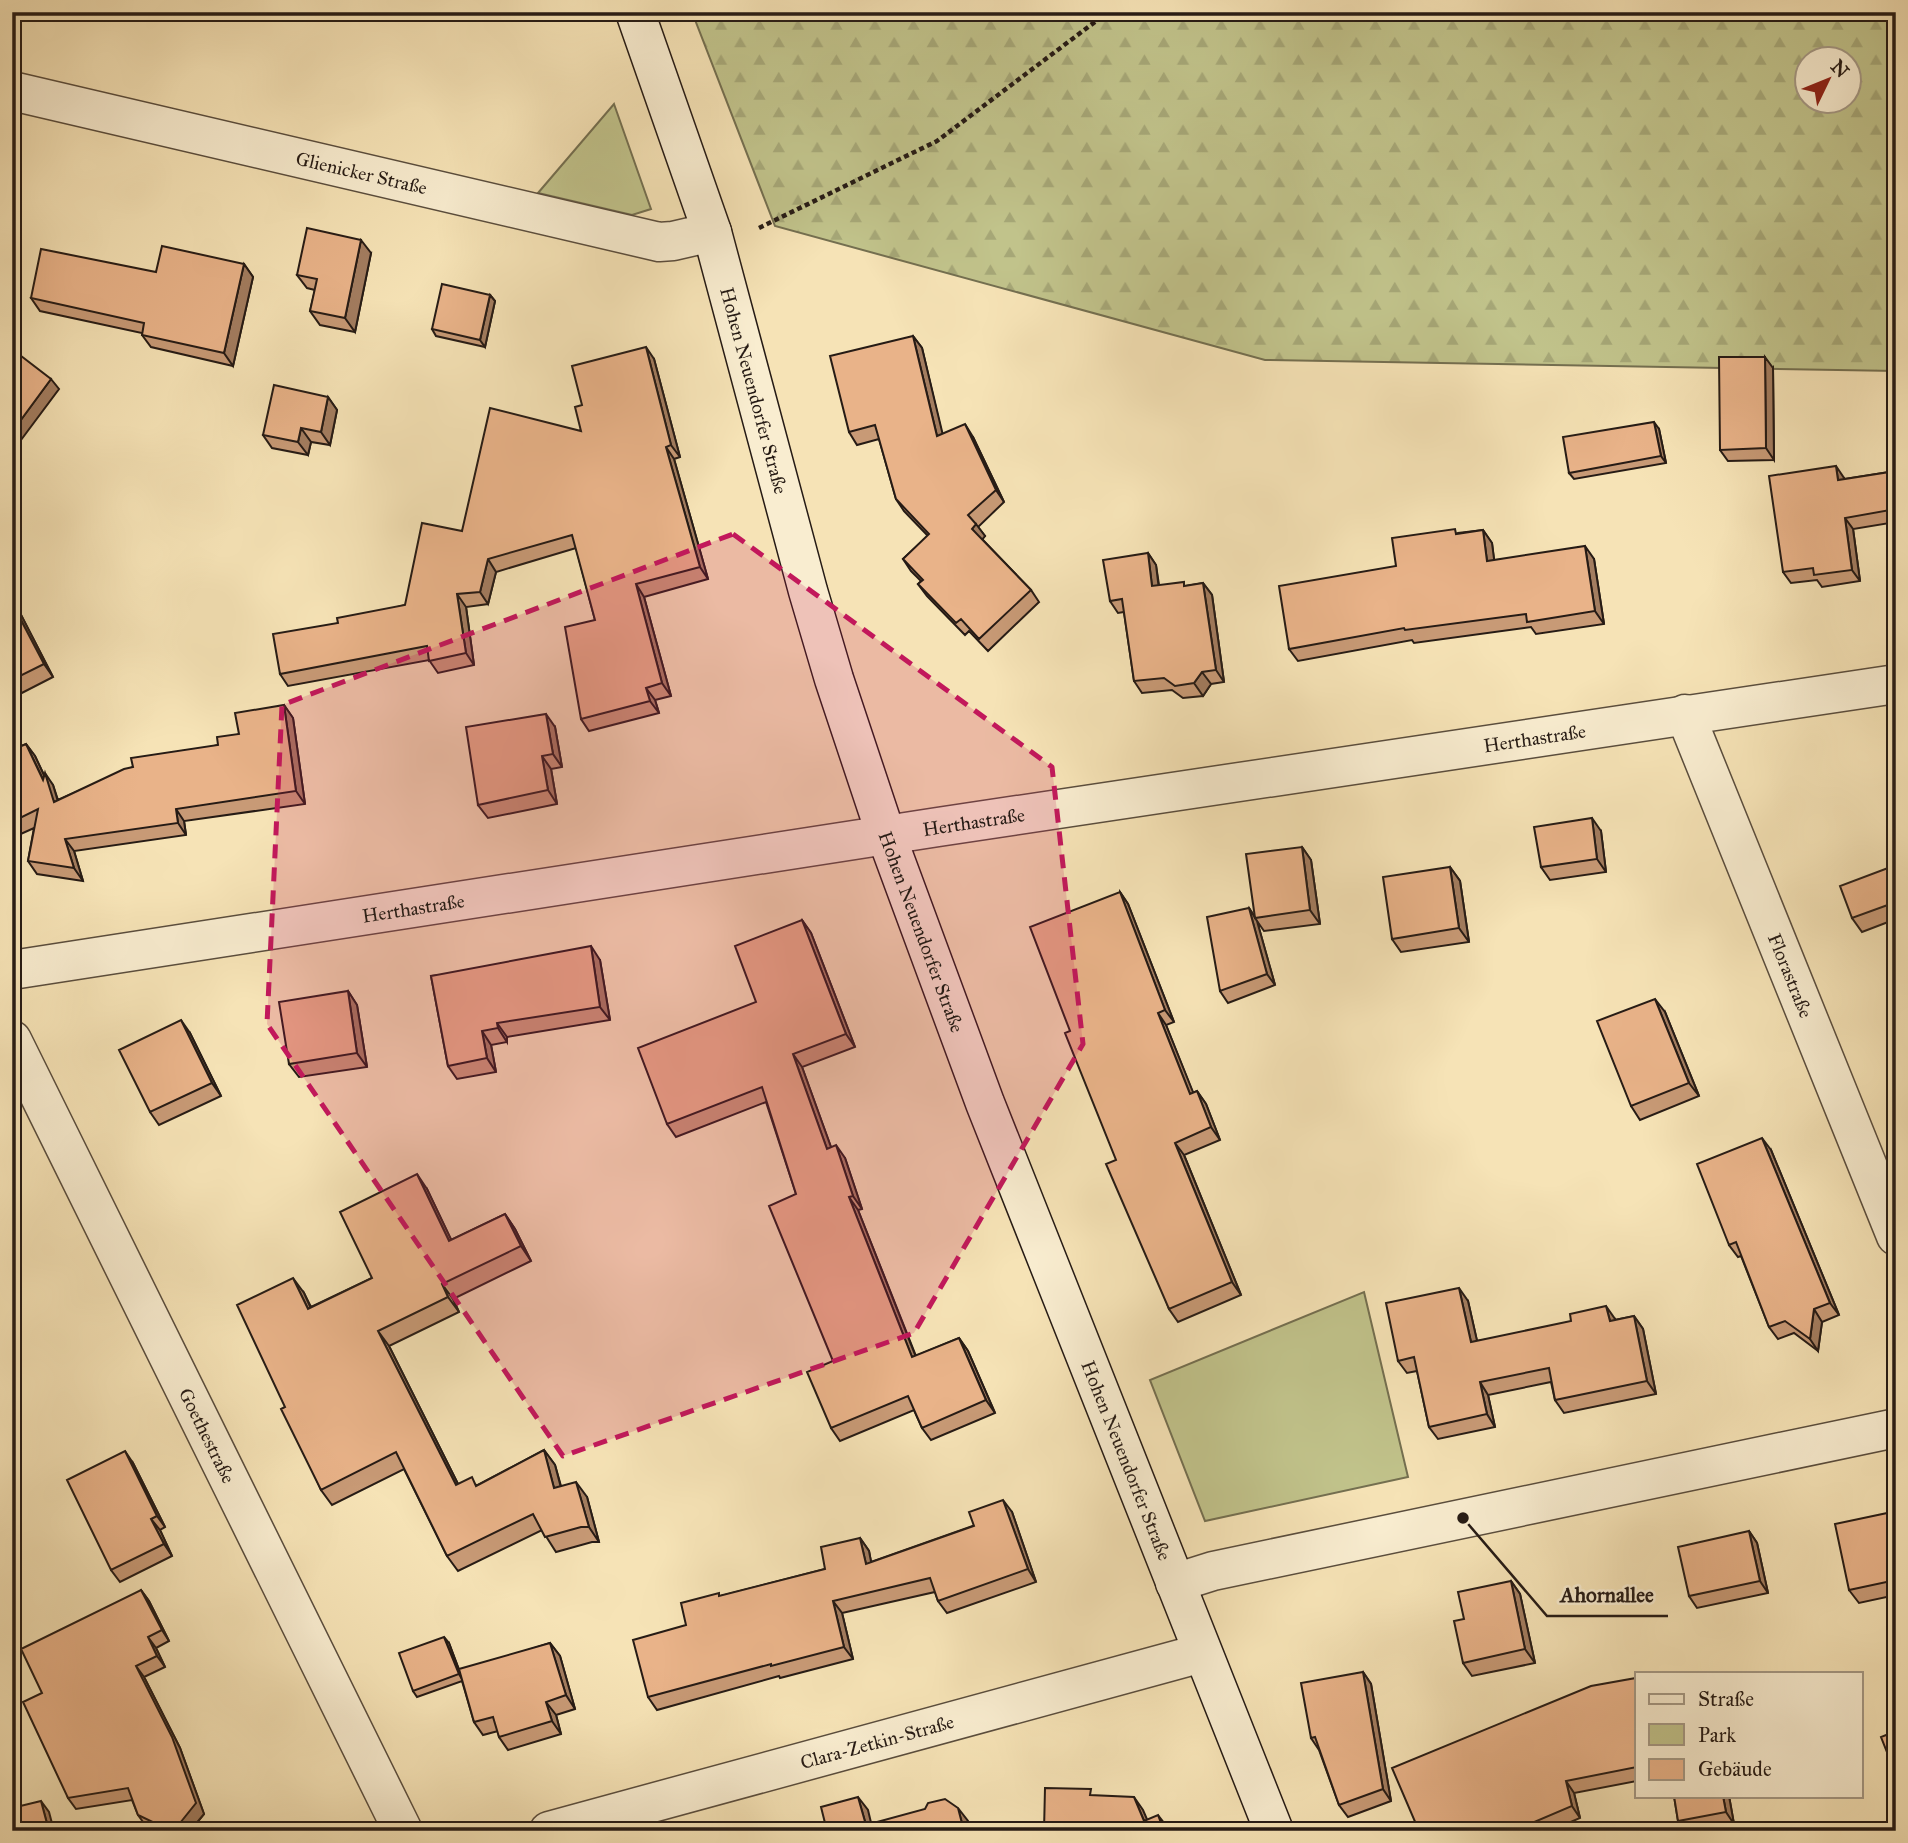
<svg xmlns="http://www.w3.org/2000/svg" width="1908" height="1843" viewBox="0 0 1908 1843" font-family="'IM FELL Great Primer',serif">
<defs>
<pattern id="forest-firs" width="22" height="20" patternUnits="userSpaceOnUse" patternTransform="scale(1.75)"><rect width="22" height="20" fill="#c1c38b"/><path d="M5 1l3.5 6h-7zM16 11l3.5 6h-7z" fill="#a6a777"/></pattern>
</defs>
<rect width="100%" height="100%" fill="#f6e3b6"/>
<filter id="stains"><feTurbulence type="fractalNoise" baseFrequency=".00286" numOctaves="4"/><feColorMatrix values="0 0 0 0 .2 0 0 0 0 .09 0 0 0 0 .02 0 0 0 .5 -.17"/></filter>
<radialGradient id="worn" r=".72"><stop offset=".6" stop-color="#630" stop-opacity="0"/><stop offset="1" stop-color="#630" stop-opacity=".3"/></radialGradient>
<path fill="#c1c38b" stroke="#746f50" stroke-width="2" d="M614,104l37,105 -19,6 -94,-22z
M1364,1292l44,185 -203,44 -55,-141z"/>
<path fill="url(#forest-firs)" stroke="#746f50" stroke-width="2" fill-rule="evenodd" d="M692,12h1204v359l-631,-11 -490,-134zM1806,60h42v42h-42z"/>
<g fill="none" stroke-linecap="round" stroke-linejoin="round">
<defs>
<g id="street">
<path id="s1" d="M12,91l647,151 14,-1 39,-9"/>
<path id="s2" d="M1685,714l211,522"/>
<path id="s3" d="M12,970l926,-143 958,-143"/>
<path id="s4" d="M12,1040l391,791"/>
<path d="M1175,1583l38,-12 683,-143"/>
<path id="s5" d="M549,1831l653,-178"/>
</g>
<g id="secondary">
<path id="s6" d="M635,12l77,220 96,359 26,88 52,156 99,268 289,728"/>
</g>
</defs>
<use href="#street" stroke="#5a4d3d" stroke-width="41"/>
<use href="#secondary" stroke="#261b15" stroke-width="41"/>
<path stroke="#261b15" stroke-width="4.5" stroke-dasharray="5 3.5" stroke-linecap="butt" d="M759,228l178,-87 171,-129"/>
<use href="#street" stroke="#f9edd0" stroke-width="38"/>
<use href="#secondary" stroke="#f9edd0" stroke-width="38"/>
</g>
<path fill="#c89a76" stroke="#261b15" stroke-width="2" d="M371,253l-16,79 -35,-7 -10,-14 5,-21 -8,-2 -10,-13z
M244,264l9,13 -20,89 -82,-19 -9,-12v-2l-102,-22 -9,-13 125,-26z
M490,295l5,6 -10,46 -49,-11 -4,-7z
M913,336l9,12 20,86 31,3 31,65 -26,25 7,9 -3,3 49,51 8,12 -51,49 -19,-20 -4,4 -38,-39 -9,-12 3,-3 -10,-10 -8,-12 25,-23 -24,-25 -8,-12 -17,-60 -22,6 -8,-13z
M654,359l26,98 -6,2 34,120 -64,18 27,99 -16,4 4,13 -70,18 -8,-12 14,-99 -19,-72 -80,24 -8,32 -22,3 8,58 -36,8 -9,-13 -141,26 -8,-12 58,-51 67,-18 57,-74 119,-100 1,-26z
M1773,368l1,92 -46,1 -8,-11z
M328,397l9,13 -7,35 -19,-3 -3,13 -36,-7 -9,-13z
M1659,429l7,34 -92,16 -5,-6z
M1896,471v51l-43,7 7,52 -38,6 -5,-7 -26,3 -8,-11 61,-94 1,1z
M1483,530l9,13 2,17 100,-1 10,65 -68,10 -5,-7 -117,16 -2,-3 -114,21 -9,-12 107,-83 62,-33z
M1148,553l8,12 3,20 27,1 17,-3 9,12 12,87 -13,2 -8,12 -20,2 -11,-8 -30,3 -8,-12 -10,-69 -6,1 -8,-12z
M12,601l6,8 35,68 -41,21z
M284,705l9,13 12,86 -121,17 2,14 -112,16 9,30 -46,-7 -9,-13 6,-33 -22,10v-88l14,-6 9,12 9,19 9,10 5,15 75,-33 85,-22 21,-11z
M555,727l7,40 -11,2 6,35 -69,14 -10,-13z
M1601,831l5,41 -56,8 -9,-13z
M1302,847l9,13 9,64 -56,7 -7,-10 18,64 -47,18 -8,-12 29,-83 6,9z
M1896,865v54l-34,13 -10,-14z
M1450,867l10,14 9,61 -68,10 -9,-13z
M1120,892l8,12 46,118 -8,3 27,68 4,-2 9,13 14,36 -36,15 57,140 -63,27 -9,-13 -53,-149z
M802,920l9,13 44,114 -53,20 29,80 14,11 17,51 -4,1 58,146 43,-18 9,13 27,62 -64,27 -9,-12 -8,-18 -74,31 -9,-13 2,-67 -37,-167 -30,-92 -90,35 -9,-13 89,-122z
M600,960l10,60 -103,17v5l-16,3 5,27 -39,7 -9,-13 -17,-90z
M348,991l9,14 10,62 -68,10 -10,-13z
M1665,1012l34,84 -59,24 -9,-14z
M190,1033l31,63 -62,29 -9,-13z
M1771,1150l68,165 -17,7 -4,29 -24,-18 -16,6 -9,-12 -28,-71 -3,1 -9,-12z
M427,1189l24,51 54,-26 10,15 16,32 -78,38 6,13 -70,34 69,138 20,1 66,-35 11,15 6,21 26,11 12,45h-7l-36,10 -14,-22 -84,41 -11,-15 -43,-87 -72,36 -11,-15 -36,-83 19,-114 7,14 61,-29z
M1468,1301l9,40 138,-22v1l19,-4 9,13 13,65 -92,19 -9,-13 -4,-18 -63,13 7,32 -57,12 -9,-12 -12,-56 -10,2 -9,-12z
M133,1463l32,64 -5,3 12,26 -52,26 -9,-12z
M1012,1512l24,70 -89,31 -9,-12 -3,-9 -93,21 11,46 -73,19 -1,-2 -122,34 -9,-13 38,-72 35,-29 104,-27 35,-31 9,13 2,11z
M1892,1512l4,6v77l-37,8 -10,-13z
M1749,1531l8,12 11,50 -71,15 -8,-12z
M1511,1581l9,13 15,69 -63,13 -9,-13z
M141,1590l8,11 20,40 -13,7 9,19 -21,10 36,71 24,66 -14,17h-35l-9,-5 -8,-11 -6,-15 -56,9 -8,-11 -26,-105z
M449,1643l11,29 90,-29 10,13 15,53 -19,6 5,19 -53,16 -9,-13 -1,-6 -15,4 -9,-13 -12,-41 -45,16 -4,-6z
M1363,1672l8,12 20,117 -43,16 -9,-12 -20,-55 -8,-12z
M1636,1678l1,1v102l-63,12 6,25 -30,13h-131z
M1674,1796h55l5,28 -39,7h-11l-6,-10z"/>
<path fill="#a37d60" stroke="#261b15" stroke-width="2" d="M12,189l3,4 -3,14z
M361,240l10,13 -16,79 -10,-14z
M244,264l9,13 -20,89 -9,-13z
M490,295l5,6 -10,46 -5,-7z
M913,336l9,12 24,100 -9,-12z
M646,347l8,12 26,98 -9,-12z
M1765,357l8,11 1,92 -8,-12z
M51,379l8,10 -44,59 -3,-5v-11z
M328,397l9,13 -7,35 -9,-13z
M1654,422l5,7 7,34 -5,-7z
M965,424l8,13 31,65 -8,-12z
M301,428l10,14 -3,13 -10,-13z
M666,447l8,12 34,120 -8,-12z
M1836,466l8,12 3,14 -9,-12z
M1845,518l8,11 7,52 -8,-11z
M976,524l9,12 -4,5 -9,-12z
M1483,530l9,13 4,31 -9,-13z
M1585,546l9,13 10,65 -9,-13z
M1148,553l8,12 4,33 -8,-12z
M488,559l8,13 -8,32 -8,-12z
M1203,583l9,12 12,87 -8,-12z
M636,584l8,13 27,99 -9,-13z
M457,594l9,13 8,58 -8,-12z
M12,601l6,8 35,68 -9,-13 -32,-61z
M1202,672l9,12 -8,12 -9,-13z
M646,688l9,12 4,13 -9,-12z
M284,705l9,13 12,86 -9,-13z
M546,714l9,13 7,40 -9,-13z
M26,744l9,12 13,28 -3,-11 8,12 9,30 -8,-13z
M542,756l9,13 6,35 -9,-14z
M176,809l8,12 2,14 -8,-12z
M1592,818l9,13 5,41 -9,-13z
M65,839l9,12 9,30 -9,-13z
M1302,847l9,13 9,64 -10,-14z
M1450,867l10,14 9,61 -10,-14z
M1120,892l8,12 46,118 -9,-12z
M1249,908l8,13 18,64 -8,-11z
M802,920l9,13 44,114 -9,-13z
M591,946l9,14 10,60 -10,-13z
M348,991l9,14 10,62 -10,-14z
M1655,999l10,13 34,84 -10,-13z
M1158,1013l8,12 33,82 -9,-13z
M181,1020l9,13 31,63 -9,-13z
M497,1023l10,14v5l-9,-14z
M482,1031l9,14 5,27 -9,-14z
M793,1054l9,13 34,94 -9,-12z
M1197,1091l9,13 14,36 -9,-13z
M1762,1138l9,12 68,165 -9,-12z
M1175,1143l9,12 57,140 -9,-13z
M836,1145l9,13 17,51 -9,-13z
M417,1174l10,15 32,67 -10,-15z
M849,1197l9,13 63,160 -9,-13z
M505,1214l10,15 16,32 -10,-15z
M293,1278l11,15 14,31 -10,-15z
M442,1284l11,15 6,13 -11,-15z
M1459,1288l9,13 12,53 -9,-12z
M1606,1306l9,13 3,15 -8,-13z
M1814,1309l8,13 -4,29 -8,-12z
M1634,1316l9,13 13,65 -9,-13z
M378,1331l11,15 77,154 -10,-15z
M959,1338l9,13 27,62 -9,-13z
M1480,1382l8,13 7,32 -8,-13z
M544,1450l11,15 10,38 -11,-15z
M125,1451l8,12 32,64 -8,-11z
M576,1482l11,15 12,45 -10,-15z
M1003,1500l9,12 24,70 -8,-13z
M1892,1512l4,6v13z
M151,1519l9,11 12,26 -8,-12z
M1749,1531l8,12 11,50 -8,-12z
M860,1538l9,13 5,26 -8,-13z
M1511,1581l9,13 15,69 -10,-14z
M141,1590l8,11 20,40 -7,-11z
M833,1601l9,12 11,46 -9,-12z
M148,1637l8,11 9,19 -8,-11z
M444,1637l5,6 14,38 -4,-7z
M550,1643l10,13 15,53 -9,-14z
M136,1666l8,11 36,71 24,66 -14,17h-4l-6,-8z
M1363,1672l8,12 20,117 -8,-12z
M546,1702l10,13 5,19 -9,-13z
M1566,1781l8,12 6,25 -8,-12z
M1723,1796h6l5,28 -8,-12z
M858,1797l10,13 5,21 -7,-6z
M1134,1797l9,13 9,21 -8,-10z
M41,1801l8,11 5,19h-5z
M958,1808l10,13 2,10h-6z
M1158,1815l10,13v3h-4z"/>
<path fill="#e9b389" stroke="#261b15" stroke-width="2" d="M307,228l54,12 -16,78 -35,-7 7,-32 -20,-4z
M162,246l82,18 -20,89 -82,-18 2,-12 -113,-25 10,-49 115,23z
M442,284l48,11 -10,45 -48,-11z
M913,336l24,100 28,-12 31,66 -28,25 8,9 -4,5 59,61 -52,49 -18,-20 -5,4 -38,-39 5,-4 -20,-21 26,-25 -33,-35 -21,-74 -26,7 -19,-76z
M646,347l25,98 -5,2 34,120 -64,17 26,99 -16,5 4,13 -69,18 -16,-92 30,-7 -23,-85 -84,24 -8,33 -23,2 9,59 -37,8 -2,-15 -147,28 -7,-40 65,-11 -1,-5 68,-13 17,-82 40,8 28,-123 91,23 -6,-24 7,-2 -10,-39z
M12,349l39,30 -39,53z
M1719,357h46l1,91 -46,2z
M274,385l54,12 -7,35 -20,-4 -3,14 -35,-7z
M1654,422l7,34 -92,17 -6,-36z
M1836,466l2,14 58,-9v38l-51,9 7,52 -38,5 -1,-7 -30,4 -14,-96z
M1455,529l1,5 27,-4 4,31 98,-15 10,65 -68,11 -1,-8 -121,16 -1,-2 -115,21 -10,-63 117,-20 -4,-28z
M1148,553l4,33 32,-4v4l19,-3 13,87 -14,2 -8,11 -19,3 -11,-8 -30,3 -12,-82 -12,2 -7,-41z
M12,603l32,61 -32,16z
M284,705l12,86 -120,18 2,14 -113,16 9,29 -46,-7 10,-52 -26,13v-72l14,-6 17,36 2,-7 9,29 70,-33 9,-2 -2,-9 87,-13 -1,-8 22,-3 -4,-21z
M546,714l7,40 -11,2 6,34 -70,15 -12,-78z
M1592,818l5,41 -56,8 -7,-40z
M1302,847l8,63 -55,8 -9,-64z
M1896,865v37l-44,16 -12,-32z
M1450,867l9,61 -67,11 -9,-62z
M1120,892l45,118 -7,3 32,81 7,-3 14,36 -36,16 57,139 -63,27 -63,-145 10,-4 -51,-127 5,-2 -40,-104z
M1249,908l18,66 -47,17 -13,-74z
M802,920l44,114 -53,20 34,95 9,-4 17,51 -4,1 63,160 47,-19 27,62 -64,28 -14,-32 -77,32 -24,-56 26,-11 -64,-155 27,-12 -34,-107 -95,37 -29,-76 118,-46 -21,-56z
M591,946l9,61 -103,16 1,5 -16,3 5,27 -39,8 -17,-90z
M348,991l9,62 -68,11 -10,-62z
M1655,999l34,84 -58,23 -34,-85z
M181,1020l31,63 -62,29 -31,-62z
M1762,1138l68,165 -16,6 -4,30 -25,-18 -16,6 -33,-85 -7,3 -32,-81z
M417,1174l32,67 56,-27 16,32 -79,38 6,13 -70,34 78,154 16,-8 4,9 68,-36 10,38 22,-6 13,45h-8l-36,10 -12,-23 -86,42 -51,-104 -75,38 -40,-81 4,-2 -48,-102 56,-27 15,31 64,-31 -32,-66z
M1459,1288l12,54 100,-21 -1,-7 36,-8 4,15 24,-5 13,65 -92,19 -6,-32 -69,14 7,32 -58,13 -15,-70 -16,4 -12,-58z
M125,1451l32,65 -6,3 13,25 -53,26 -44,-90z
M1003,1500l25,69 -90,32 -8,-23 -97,23 11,46 -73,19v-2l-123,33 -15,-57 53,-15 -5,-22 38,-10v3l106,-27 -4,-22 39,-9 6,26 108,-38 -5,-14z
M1892,1512l4,19v49l-47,10 -14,-66z
M1749,1531l11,50 -71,15 -11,-49z
M1511,1581l14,68 -62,14 -9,-42 10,-2 -6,-27z
M141,1590l21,40 -14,7 9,19 -21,10 36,71 24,66 -16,20 -15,5 -27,-13 -10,-27 -60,10 -45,-96 19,-9 -21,-44z
M444,1637l15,37 -46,17 -14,-38z
M550,1643l16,52 -20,7 6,19 -53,16 -6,-20 -19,5 -15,-53z
M1363,1672l20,117 -44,16 -24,-68 -4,1 -10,-55z
M1636,1678l1,6v83l-71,14 6,25 -59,25h-94l-27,-63 199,-82z
M1896,1731v44l-15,-38z
M1045,1788l46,1 -1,6 44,2 10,24 14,-6 6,16h-120z
M1674,1796h49l3,16 -48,9z
M858,1797l8,28 59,-16 3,-6 17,-4 13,9 6,23h-137l-6,-24z
M41,1801l8,30h-37v-23z"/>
<path fill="#c2185b" fill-opacity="0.2" stroke="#c2185b" stroke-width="5" stroke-dasharray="14 9" stroke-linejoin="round" d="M733,534l319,233 31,277 -169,289 -351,123 -296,-432 15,-319z"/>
<g text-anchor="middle" stroke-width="5" stroke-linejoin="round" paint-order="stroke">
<g font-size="19" fill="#261b15" stroke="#f9edd0">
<text dy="7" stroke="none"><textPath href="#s1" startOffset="359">Glienicker Straße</textPath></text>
<text dy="7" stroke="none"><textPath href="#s6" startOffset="397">Hohen Neuendorfer Straße</textPath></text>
<text dy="7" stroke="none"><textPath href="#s3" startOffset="1540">Herthastraße</textPath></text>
<text dy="7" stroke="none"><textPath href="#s3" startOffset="973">Herthastraße</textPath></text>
<text dy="7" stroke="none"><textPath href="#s3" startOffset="406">Herthastraße</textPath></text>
<text dy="7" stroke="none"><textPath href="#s6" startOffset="964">Hohen Neuendorfer Straße</textPath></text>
<text dy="7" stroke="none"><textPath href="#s2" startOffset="282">Florastraße</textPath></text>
<text dy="7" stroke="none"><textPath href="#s4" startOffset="441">Goethestraße</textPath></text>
<text dy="7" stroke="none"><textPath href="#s6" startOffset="1531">Hohen Neuendorfer Straße</textPath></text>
<text dy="7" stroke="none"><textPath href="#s5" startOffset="340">Clara-Zetkin-Straße</textPath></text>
</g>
</g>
<path fill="none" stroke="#261b15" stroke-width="2.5" d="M1463 1518L1547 1616H1668"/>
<circle fill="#261b15" stroke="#f9edd0" stroke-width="2.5" cx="1463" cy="1518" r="7"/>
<g font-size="21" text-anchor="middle" font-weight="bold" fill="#261b15" stroke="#f9edd0" stroke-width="5" stroke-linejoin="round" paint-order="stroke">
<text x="1607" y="1602">Ahornallee</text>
</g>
<rect width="1908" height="1843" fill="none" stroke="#f6e3b6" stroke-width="42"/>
<rect x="14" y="14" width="1880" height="1815" fill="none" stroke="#261b15" stroke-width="3.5"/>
<rect x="21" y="21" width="1866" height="1801" fill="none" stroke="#261b15" stroke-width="2"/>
<rect x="1635" y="1672" width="228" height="126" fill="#f9edd0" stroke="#a59985" stroke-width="2"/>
<rect x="1649" y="1694" width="35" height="10" fill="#f9edd0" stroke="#a59985" stroke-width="2"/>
<text x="1698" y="1706" font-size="21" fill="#261b15">Straße</text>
<rect x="1649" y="1724" width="35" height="21" fill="#c1c38b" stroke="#a59985" stroke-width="2"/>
<text x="1698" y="1742" font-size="21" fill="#261b15">Park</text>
<rect x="1649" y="1759" width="35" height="21" fill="#e9b389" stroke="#a59985" stroke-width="2"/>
<text x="1698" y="1776" font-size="21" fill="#261b15">Gebäude</text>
<g transform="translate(1828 80) rotate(47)"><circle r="33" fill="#f9edd0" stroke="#a59985" stroke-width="2"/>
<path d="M0-5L12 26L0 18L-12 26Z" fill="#8f2418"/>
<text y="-10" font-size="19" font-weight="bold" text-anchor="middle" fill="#261b15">N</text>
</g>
<rect width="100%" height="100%" filter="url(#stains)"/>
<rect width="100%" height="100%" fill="url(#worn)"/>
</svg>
